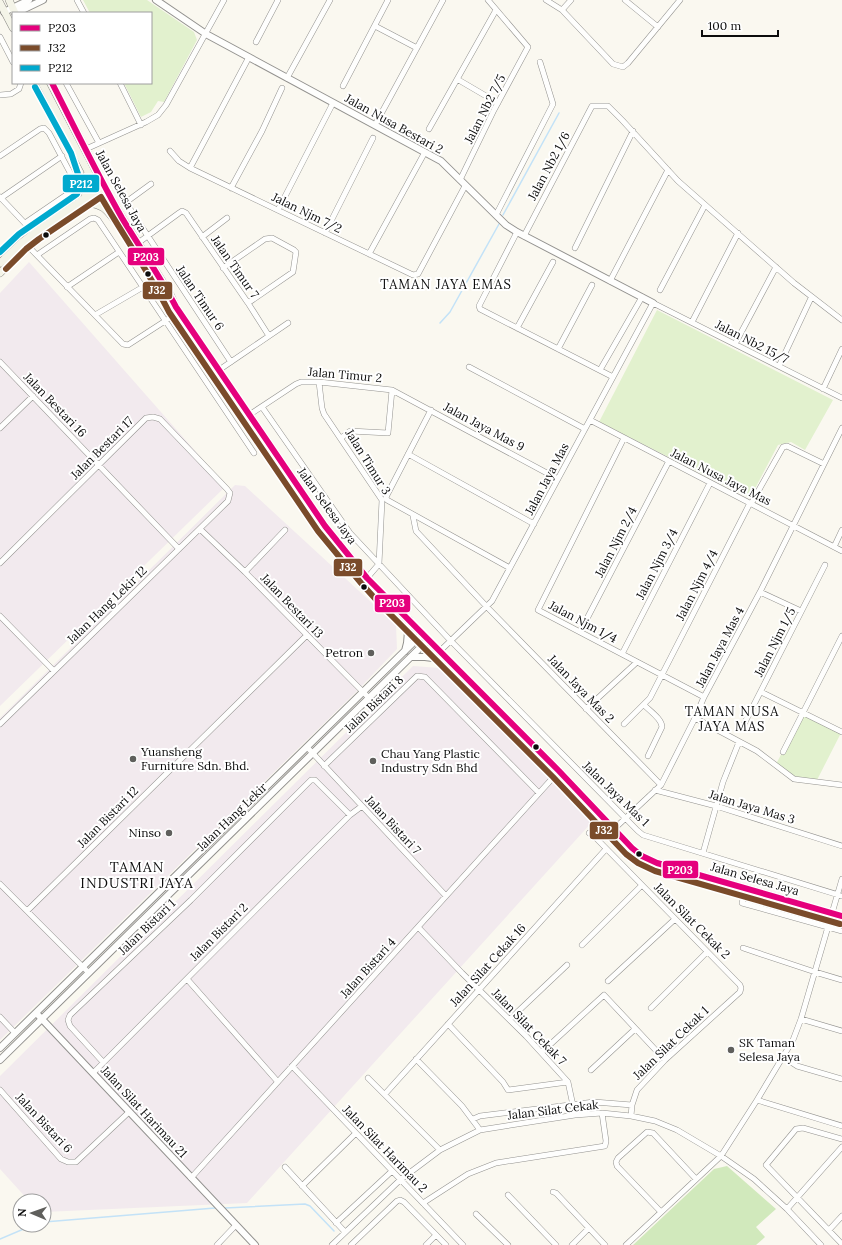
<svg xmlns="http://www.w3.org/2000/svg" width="842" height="1245" viewBox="0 0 842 1245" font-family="Lora,serif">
<rect width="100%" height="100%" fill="#faf8f0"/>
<path fill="#f2eaee" d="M29,262l197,224 -226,220v-413z
M235,485l10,1 151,139 1,24 -42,44 -355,347v-322z
M413,666l27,2 153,153 -346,382 -203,9v-11h-15l-29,-32v-93z"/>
<path fill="#e2f1ce" d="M83,0h64l47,32 3,8 -33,62 -6,-1 -7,11 -10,5 -17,-34h27v-70h-61z
M657,310l176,90 -28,50 -14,-8 -13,3 -28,53 -151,-76z
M804,712l38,19 -25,49 -24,-2 -17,-14z"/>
<path fill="#d1e9bc" d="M727,1166l49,43 -20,18 9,10 -9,8h-123l81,-76z"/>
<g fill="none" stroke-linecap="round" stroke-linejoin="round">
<path stroke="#c3e2f7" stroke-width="1.5" d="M503,215l56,-102
M440,323l10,-11 49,-88
M225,1208l80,-4 5,2 24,25
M44,1222l171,-14
M0,1239l33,-14"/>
<defs>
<path id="minor" d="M77,0l7,13
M546,0l16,10 51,54 10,3 5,-4 52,-63
M625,0l33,27
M562,10l9,-10
M375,26l42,22
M0,37l13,25
M256,42l22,-42
M287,78l43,-78
M457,79l41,24
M66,83l33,60
M120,83l21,42
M343,86l45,-86
M0,95l11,-1 8,-5 2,-6
M375,125l68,-125
M429,129l67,-119
M86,149l60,-27 12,-7 8,-10 58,-105
M170,151l9,10 11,7 223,107 5,-1 47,-88
M0,156l40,-27 4,-1 5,5 24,45 1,7 -5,8 -44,30
M190,168l59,-111
M460,180l34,-70 34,-63 -40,-47
M151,184l-22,16 -1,3v3l103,156
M231,188l31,-57 20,-43
M0,197l34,36
M1,198l61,-42
M278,210l55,-107
M496,215l57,-111 -13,-42
M517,232l-38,74 1,3 133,68
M325,233l48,-95
M524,236l68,-130h16l14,14 56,61 116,102 48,37
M202,237l25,-19
M138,243l41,-30 3,-2 4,2 62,90 21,33
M27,245l96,99 5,1 51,-33
M575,248l58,-117
M369,254l56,-102
M37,255l53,-36 4,-1 4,2 156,233
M223,268l42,-29 7,-1 22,12 2,2 -3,20 -45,31
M610,281l58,-111
M67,287l52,-35
M660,290l45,-85
M95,315l48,-28
M692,322l46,-89
M517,328l36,-66
M735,344l41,-77
M558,349l34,-64
M0,362l179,187
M779,366l32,-68
M469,367l116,62
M219,370l69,-47
M600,370l42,-73
M319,382l3,26 2,6 58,86 -3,64 -12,14
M823,389l19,-40
M262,407l88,126 100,107 188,191 5,4 199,61
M431,410l-45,87 1,3 123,68
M249,415l47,-31 5,-2h18l73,8 166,89
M590,420l252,131
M0,428l33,-32
M341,438l9,-7 38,2 4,-43
M624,438l-86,172 166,87
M408,454l126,70
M751,504l32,-57 4,-1 37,18
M413,516l3,15 71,76 174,178
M200,529l45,43 124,126
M834,547l8,-17
M0,563l146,-145 7,-1 7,2 67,70 3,4 -2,8 -228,223
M245,572l40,-42
M760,592l41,19
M0,616l54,55
M580,632l89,-171
M440,651l52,-50 161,-298 189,95
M622,654l88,-171
M761,692l81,40
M644,705c6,6 18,14 18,22l-14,29
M586,709l51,-47
M695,718l62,33 37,28 48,6
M624,724l26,-26 100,-195
M742,728l83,-163
M307,747l139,149
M783,752l59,-116
M324,766l93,-90 8,1 114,116
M655,790l61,16 126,40
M614,829l47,-44 34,-67 9,-21 56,-105 82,-164
M589,833l4,2 147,150 1,3 -1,4 -75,68 -28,30 -5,15 -1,11
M703,853l20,-71 16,-40
M0,884l89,89
M746,888l-4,15 100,28
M27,911l279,-275
M418,927l44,46 64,63 42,46 7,33
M582,945l60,-60
M743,948l72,24 27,8
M187,979l91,103
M608,981l67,-62
M651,1008l56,-56
M0,1017l15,16
M510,1019l57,-54
M801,1019l41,12
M448,1024l55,58 5,8 60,-8
M542,1052l62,-57 61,65
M783,1057l14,9 45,13
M416,1059l46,47 18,24
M103,1062l-33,-36 -2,-6 2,-5 121,-115 120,-120h4l35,35
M292,1066l171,179
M591,1070l44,-41
M93,1073l257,-258 12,-9
M368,1078l72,72
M0,1090l61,69 7,3h8l53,-50
M385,1094l221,-245
M757,1100l85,26
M473,1119l7,-3 114,-14 38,3
M842,1139l-39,-11 -7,1 -30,36 76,79
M285,1167l60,65
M191,1178l368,-407
M302,1186l54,-53
M553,1192l3,1 49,52
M508,1195l48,50
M423,1203l45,-29 28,-11 109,-17 1,-5 -4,-28
M787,1209l55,-62
M661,1212l-44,-46 -1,-4 2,-4 29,-26 6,1 43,46
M476,1214l32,31
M336,1223l56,-52
M829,1230l13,-14
M217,1245l19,-20
M332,1245l68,-65 40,-30 40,-20 95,-15 27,-2 29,3 24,5 22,9 44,26 33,23 33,30 34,36
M351,1245l46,-44 3,-1 4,2 42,43
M426,1245l10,-10
M572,1245l17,-17
M626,1245l95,-89 36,-56 36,-60 8,-21 41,-140"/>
<path id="tertiary" d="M156,0l50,34 235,127 65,64 11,7 136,71
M4,12l25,-12
M16,13l27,-13
M107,191l16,28 46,73 7,15 149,219 42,52 19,20 173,173 73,77 10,8 15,7 185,53
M101,195l16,28 47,72 9,9
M405,651l2,-8 2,-23
M411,657h14l23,3
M39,1016l216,229
M0,1048l422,-414
M0,1060l428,-420"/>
<path id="secondary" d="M9,0l6,13
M0,3l13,25
M42,83l57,110
M84,199l5,-15 -2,-9
M89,203c17,3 17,7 28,20
M0,263l21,-20 13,-10 70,-48
M0,273l29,-29 78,-53 -55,-108"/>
</defs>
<use href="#minor" stroke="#93928f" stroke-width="6"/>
<use href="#tertiary" stroke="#93928f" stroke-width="8"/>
<use href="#secondary" stroke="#8a8985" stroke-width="8"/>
<use href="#minor" stroke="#fefefd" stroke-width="5"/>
<use href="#tertiary" stroke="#fefefd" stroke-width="6"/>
<use href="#secondary" stroke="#f4f4e8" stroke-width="7"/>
<defs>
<path id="bus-1" d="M52,83c23,45 45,91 70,135 18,30 38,58 54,89l149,219 42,52 192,193 73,77 10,8 15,7 185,53"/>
<path id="bus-2" d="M6,269l20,-20 13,-10 62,-42c22,38 48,75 68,115l149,219 43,52 19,21 173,173 73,77 12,9 17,8 185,53"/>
<path id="bus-3" d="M0,252l19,-18 58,-40 4,-11 -10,-30 -36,-66"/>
</defs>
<use href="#bus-1" stroke="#fff" stroke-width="9"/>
<use href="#bus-2" stroke="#fff" stroke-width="9"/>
<use href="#bus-3" stroke="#fff" stroke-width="9"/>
<use href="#bus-1" stroke="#e5007d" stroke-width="6"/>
<use href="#bus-2" stroke="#7a4b2a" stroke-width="6"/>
<use href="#bus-3" stroke="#00a9ce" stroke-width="6"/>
</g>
<g fill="#0c0c0c" stroke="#fff" stroke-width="1.5">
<circle cx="46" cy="235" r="3.5"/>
<circle cx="148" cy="274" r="3.5"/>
<circle cx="364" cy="587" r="3.5"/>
<circle cx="536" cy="747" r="3.5"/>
<circle cx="639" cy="854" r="3.5"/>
</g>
<g fill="#5f5f5c" stroke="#fff" stroke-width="1.5">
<circle cx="371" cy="653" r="4"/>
<circle cx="133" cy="759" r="4"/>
<circle cx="373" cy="761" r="4"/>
<circle cx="169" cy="833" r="4"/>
<circle cx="731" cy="1050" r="4"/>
</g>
<g text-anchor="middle" stroke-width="4" stroke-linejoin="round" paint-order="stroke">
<g font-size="12" fill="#0c0c0c" stroke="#fff">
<text transform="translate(485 109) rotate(-63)" y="4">Jalan Nb2 7/5</text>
<text transform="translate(394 124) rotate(29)" y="4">Jalan Nusa Bestari 2</text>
<text transform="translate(549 166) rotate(-62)" y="4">Jalan Nb2 1/6</text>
<text transform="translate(121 191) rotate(61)" y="4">Jalan Selesa Jaya</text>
<text transform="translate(307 213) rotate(26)" y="4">Jalan Njm 7/2</text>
<text transform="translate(235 267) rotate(55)" y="4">Jalan Timur 7</text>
<text transform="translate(200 298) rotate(56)" y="4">Jalan Timur 6</text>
<text transform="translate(752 342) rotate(27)" y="4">Jalan Nb2 15/7</text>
<text transform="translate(345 375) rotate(5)" y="4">Jalan Timur 2</text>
<text transform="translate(55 405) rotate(46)" y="4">Jalan Bestari 16</text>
<text transform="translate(484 427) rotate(28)" y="4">Jalan Jaya Mas 9</text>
<text transform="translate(102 448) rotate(-45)" y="4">Jalan Bestari 17</text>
<text transform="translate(368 462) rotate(58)" y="4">Jalan Timur 3</text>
<text transform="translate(721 477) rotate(27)" y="4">Jalan Nusa Jaya Mas</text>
<text transform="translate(547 479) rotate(-62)" y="4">Jalan Jaya Mas</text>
<text transform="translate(327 506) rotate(54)" y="4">Jalan Selesa Jaya</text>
<text transform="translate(616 542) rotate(-63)" y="4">Jalan Njm 2/4</text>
<text transform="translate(657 564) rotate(-63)" y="4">Jalan Njm 3/4</text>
<text transform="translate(697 585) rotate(-63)" y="4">Jalan Njm 4/4</text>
<text transform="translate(107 605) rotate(-44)" y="4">Jalan Hang Lekir 12</text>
<text transform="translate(292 606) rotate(46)" y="4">Jalan Bestari 13</text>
<text transform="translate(583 622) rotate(28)" y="4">Jalan Njm 1/4</text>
<text transform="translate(775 642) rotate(-63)" y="4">Jalan Njm 1/5</text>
<text transform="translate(720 647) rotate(-62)" y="4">Jalan Jaya Mas 4</text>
<text transform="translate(581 689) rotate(46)" y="4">Jalan Jaya Mas 2</text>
<text transform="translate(374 704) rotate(-44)" y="4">Jalan Bistari 8</text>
<text transform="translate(616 794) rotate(44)" y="4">Jalan Jaya Mas 1</text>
<text transform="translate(752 807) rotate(17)" y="4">Jalan Jaya Mas 3</text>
<text transform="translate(108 817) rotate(-45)" y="4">Jalan Bistari 12</text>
<text transform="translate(232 817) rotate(-44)" y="4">Jalan Hang Lekir</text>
<text transform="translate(393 825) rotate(47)" y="4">Jalan Bistari 7</text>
<text transform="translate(755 879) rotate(16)" y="4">Jalan Selesa Jaya</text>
<text transform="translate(692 921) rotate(45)" y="4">Jalan Silat Cekak 2</text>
<text transform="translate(147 927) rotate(-44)" y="4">Jalan Bistari 1</text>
<text transform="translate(219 932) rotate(-45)" y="4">Jalan Bistari 2</text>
<text transform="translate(488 965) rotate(-48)" y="4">Jalan Silat Cekak 16</text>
<text transform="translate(368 968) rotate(-48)" y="4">Jalan Bistari 4</text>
<text transform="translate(529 1027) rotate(46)" y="4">Jalan Silat Cekak 7</text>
<text transform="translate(671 1043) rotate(-44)" y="4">Jalan Silat Cekak 1</text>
<text transform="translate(553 1110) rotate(-7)" y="4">Jalan Silat Cekak</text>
<text transform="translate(144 1112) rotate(47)" y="4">Jalan Silat Harimau 21</text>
<text transform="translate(44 1123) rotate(47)" y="4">Jalan Bistari 6</text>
<text transform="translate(385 1149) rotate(46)" y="4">Jalan Silat Harimau 2</text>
</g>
<g font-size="12" fill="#0c0c0c" stroke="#fff" text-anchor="start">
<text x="363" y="657" text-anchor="end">Petron</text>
<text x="141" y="756">Yuansheng<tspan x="141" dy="14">Furniture Sdn. Bhd.</tspan></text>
<text x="381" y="758">Chau Yang Plastic<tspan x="381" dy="14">Industry Sdn Bhd</tspan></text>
<text x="161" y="837" text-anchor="end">Ninso</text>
<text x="739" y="1047">SK Taman<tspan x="739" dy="14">Selesa Jaya</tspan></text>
</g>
<g font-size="13" letter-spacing="1" fill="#0c0c0c" stroke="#fff">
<text x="446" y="289">TAMAN JAYA EMAS</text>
<text x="732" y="716">TAMAN NUSA<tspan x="732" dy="15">JAYA MAS</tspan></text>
</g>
<g font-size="14" letter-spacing="1" fill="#0c0c0c" stroke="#fff">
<text x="137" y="872">TAMAN<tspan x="137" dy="16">INDUSTRI JAYA</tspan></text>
</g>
</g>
<g stroke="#fff" stroke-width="1.5">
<rect x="62" y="174" width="38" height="19" rx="4" fill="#00a9ce"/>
<rect x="127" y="247" width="38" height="19" rx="4" fill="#e5007d"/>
<rect x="142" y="281" width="31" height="19" rx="4" fill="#7a4b2a"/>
<rect x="333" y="558" width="30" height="19" rx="4" fill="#7a4b2a"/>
<rect x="374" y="594" width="37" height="19" rx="4" fill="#e5007d"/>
<rect x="589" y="821" width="30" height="19" rx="4" fill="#7a4b2a"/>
<rect x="662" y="860" width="37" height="19" rx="4" fill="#e5007d"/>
</g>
<g font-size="11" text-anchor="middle" font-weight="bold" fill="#fff">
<text x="81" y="188">P212</text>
<text x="146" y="261">P203</text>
<text x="157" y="294">J32</text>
<text x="348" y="571">J32</text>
<text x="392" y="607">P203</text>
<text x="604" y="834">J32</text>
<text x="680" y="874">P203</text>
</g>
<rect x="12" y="12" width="140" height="72" fill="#ffffff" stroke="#9e9e9e"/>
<rect x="20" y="25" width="20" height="6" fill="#e5007d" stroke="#9e9e9e"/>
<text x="48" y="32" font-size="12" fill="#0c0c0c">P203</text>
<rect x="20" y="45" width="20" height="6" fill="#7a4b2a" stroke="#9e9e9e"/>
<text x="48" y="52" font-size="12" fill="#0c0c0c">J32</text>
<rect x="20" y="65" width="20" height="6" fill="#00a9ce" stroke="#9e9e9e"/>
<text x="48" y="72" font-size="12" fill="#0c0c0c">P212</text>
<g transform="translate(32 1213) rotate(272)"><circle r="19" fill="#ffffff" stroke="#9e9e9e"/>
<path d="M0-3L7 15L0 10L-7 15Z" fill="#5f5f5c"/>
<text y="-6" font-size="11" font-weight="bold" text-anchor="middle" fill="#0c0c0c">N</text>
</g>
<path d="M702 30v6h76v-6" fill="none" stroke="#0c0c0c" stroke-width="2"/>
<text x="708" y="30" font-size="12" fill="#0c0c0c" stroke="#ffffff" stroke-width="3" paint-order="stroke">100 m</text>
</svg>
